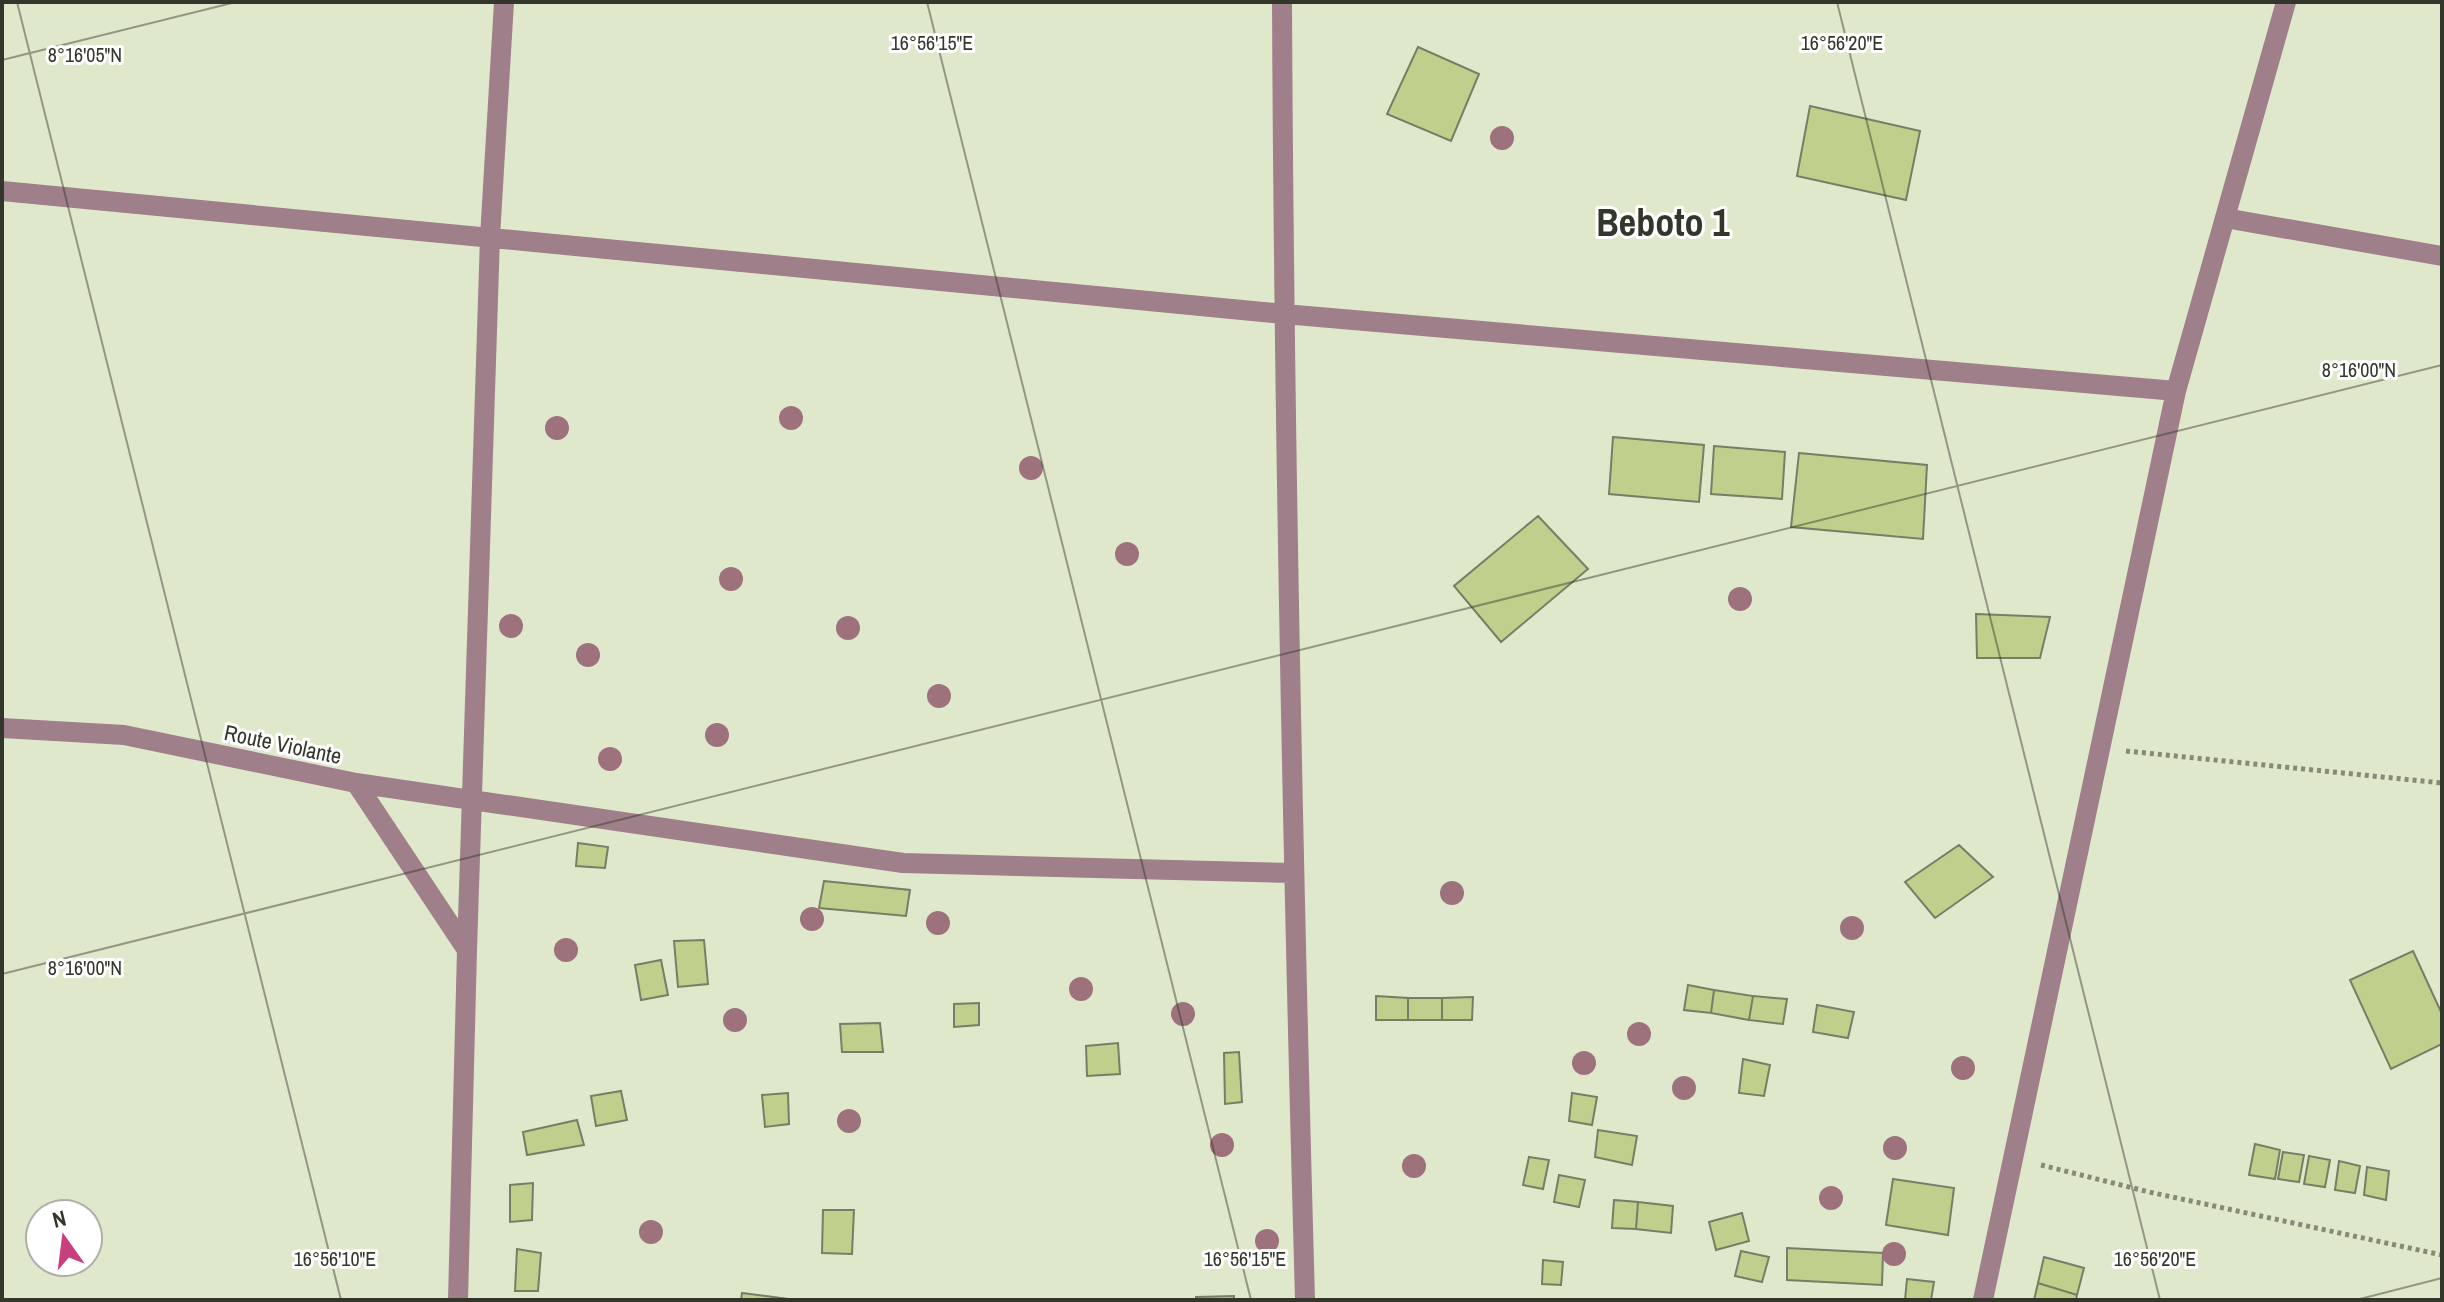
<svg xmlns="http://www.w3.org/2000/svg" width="2444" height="1302" viewBox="0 0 2444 1302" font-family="'Archivo Narrow',sans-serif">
<rect width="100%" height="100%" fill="#e0e8cc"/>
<path fill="#bfd08c" stroke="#777e65" stroke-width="2" d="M1418,47l61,27 -28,67 -64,-27z
M1810,106l110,25 -14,69 -109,-24z
M1613,437l91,8 -5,57 -90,-8z
M1714,446l71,6 -3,47 -71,-5z
M1799,453l128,12 -4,74 -132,-12z
M1538,516l50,53 -87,73 -47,-56z
M1976,614l74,3 -10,41h-63z
M578,843l30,4 -3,21 -29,-2z
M1959,845l34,32 -58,41 -30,-36z
M824,881l86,9 -4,26 -87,-8z
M704,940l4,44 -30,3 -4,-46z
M2413,951l29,63v30l-51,25 -41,-89z
M661,960l7,35 -27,5 -6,-35z
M1688,985l26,5 -3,23 -27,-3z
M1714,990l39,6 -4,24 -38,-7z
M1376,996l32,2v22h-32z
M1753,996l34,3 -4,25 -34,-4z
M1473,997l-1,23h-30v-22z
M1408,998h34v22h-34z
M979,1003v22l-25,2v-23z
M1817,1005l37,7 -6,26 -35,-6z
M880,1023l3,29h-41l-2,-28z
M1118,1043l2,31 -33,2 -1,-30z
M1239,1052l3,50 -17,2 -1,-51z
M1743,1059l27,6 -6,31 -25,-3z
M621,1091l6,29 -31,6 -5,-30z
M788,1093l1,31 -24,3 -3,-32z
M1572,1093l25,4 -5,28 -23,-4z
M577,1120l7,25 -57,10 -4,-23z
M1598,1130l39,6 -5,29 -37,-8z
M2255,1144l25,6 -5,29 -26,-4z
M2283,1152l21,3 -5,27 -21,-3z
M2309,1156l21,4 -5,27 -21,-3z
M1529,1157l20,3 -6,29 -20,-4z
M2339,1161l21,5 -5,27 -20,-3z
M2367,1167l22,4 -3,29 -22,-5z
M1559,1175l26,5 -6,27 -25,-5z
M1893,1179l61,9 -6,47 -62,-10z
M533,1183l-1,37 -22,2v-37z
M1614,1200l24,2 -2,27 -24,-1z
M1638,1202l35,4 -2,27 -35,-4z
M823,1210h31l-2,44 -30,-1z
M1742,1213l7,28 -33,9 -7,-28z
M1787,1248l96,5 -1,32 -95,-5z
M517,1249l24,4 -3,38h-23z
M1741,1251l28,6 -7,25 -27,-6z
M2044,1257l40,11 -7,27 -39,-12z
M1543,1260l20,2 -2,23 -19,-1z
M1907,1279l27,3 -3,18h-26z
M2038,1283l39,12 -1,5h-42z
M742,1293l54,7h-55z
M1234,1296v4h-38v-3z"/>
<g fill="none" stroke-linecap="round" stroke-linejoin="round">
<path stroke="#858a77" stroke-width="5" stroke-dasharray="4 4" stroke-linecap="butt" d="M2126,751l316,32
M2041,1165l108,27 293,63"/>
<path stroke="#9f7f89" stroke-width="20" d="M1282,2c2,433 11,865 23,1298
M2,191l1282,123 892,77
M2225,218l217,38
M2,728l122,7 232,48 111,167
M356,783l547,80 390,10
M458,1300l9,-350 23,-713 14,-235
M1983,1300l193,-909 110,-389"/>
</g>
<g fill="#9d727c">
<circle cx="1502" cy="138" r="12"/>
<circle cx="791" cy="418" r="12"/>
<circle cx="557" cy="428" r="12"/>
<circle cx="1031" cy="468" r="12"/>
<circle cx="1127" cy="554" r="12"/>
<circle cx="731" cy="579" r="12"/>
<circle cx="1740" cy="599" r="12"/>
<circle cx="511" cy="626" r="12"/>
<circle cx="848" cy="628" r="12"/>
<circle cx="588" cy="655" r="12"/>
<circle cx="939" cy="696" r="12"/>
<circle cx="717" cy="735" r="12"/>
<circle cx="610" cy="759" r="12"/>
<circle cx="1452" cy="893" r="12"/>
<circle cx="812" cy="919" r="12"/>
<circle cx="938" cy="923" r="12"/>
<circle cx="1852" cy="928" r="12"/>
<circle cx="566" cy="950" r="12"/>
<circle cx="1081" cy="989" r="12"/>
<circle cx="1183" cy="1014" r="12"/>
<circle cx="735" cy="1020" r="12"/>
<circle cx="1639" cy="1034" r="12"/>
<circle cx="1584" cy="1063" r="12"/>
<circle cx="1963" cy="1068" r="12"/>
<circle cx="1684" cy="1088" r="12"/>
<circle cx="849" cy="1121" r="12"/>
<circle cx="1222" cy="1145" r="12"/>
<circle cx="1895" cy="1148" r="12"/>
<circle cx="1414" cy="1166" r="12"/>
<circle cx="1831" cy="1198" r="12"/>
<circle cx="651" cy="1232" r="12"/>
<circle cx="1267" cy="1241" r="12"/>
<circle cx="1894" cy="1254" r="12"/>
</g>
<path fill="none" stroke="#33362b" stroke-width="2" stroke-opacity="0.45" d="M17,2l324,1298M927,2l324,1298M1837,2l323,1298M2,60l234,-58M2,974l2440,-609M2356,1300l86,-22"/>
<g text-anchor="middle" stroke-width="6" stroke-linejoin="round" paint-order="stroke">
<g font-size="22" fill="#33362b" stroke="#fff">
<text transform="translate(283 744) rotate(12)" y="8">Route Violante</text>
</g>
<g font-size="38" font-weight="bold" fill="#33362b" stroke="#fff">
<text x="1663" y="236">Beboto 1</text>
</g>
</g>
<g font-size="20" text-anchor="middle" fill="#33362b" stroke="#fff" stroke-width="6" stroke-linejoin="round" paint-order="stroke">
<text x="1842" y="50">16°56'20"E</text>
<text x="932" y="50">16°56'15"E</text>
<text x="85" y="62">8°16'05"N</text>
<text x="2359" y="377">8°16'00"N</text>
<text x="85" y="975">8°16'00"N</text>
<text x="335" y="1266">16°56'10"E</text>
<text x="1245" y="1266">16°56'15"E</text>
<text x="2155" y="1266">16°56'20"E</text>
</g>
<rect width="2444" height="1302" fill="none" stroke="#33362b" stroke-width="8"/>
<g transform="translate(64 1238) rotate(346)"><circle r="38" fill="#ffffff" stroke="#adafaa" stroke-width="2"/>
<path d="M0-6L14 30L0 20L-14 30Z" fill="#c83f7c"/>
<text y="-12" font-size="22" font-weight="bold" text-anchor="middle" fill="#33362b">N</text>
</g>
</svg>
